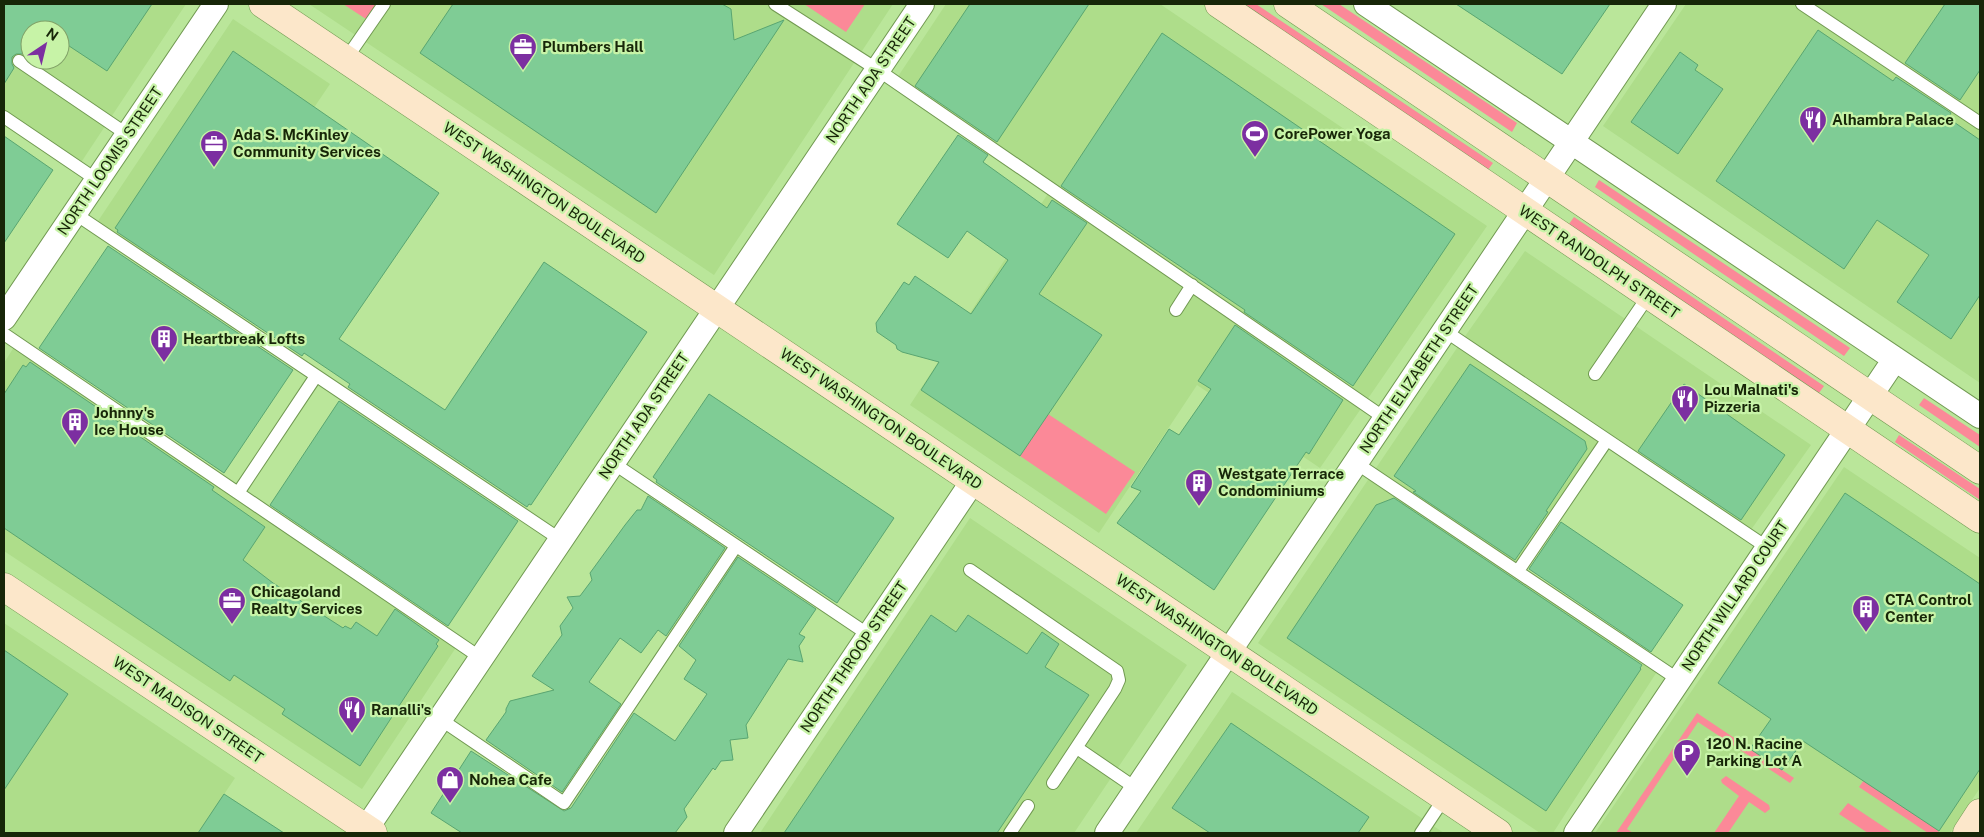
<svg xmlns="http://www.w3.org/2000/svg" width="1984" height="837" viewBox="0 0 1984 837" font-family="'Public Sans',sans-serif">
<rect width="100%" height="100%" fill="#bae69a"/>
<path fill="#aedd8a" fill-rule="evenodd" d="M4,4h182l-108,163 -74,-50zM30,30h30v30h-30z
M309,4h584l-179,271z
M946,4h214l327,222 -167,242 -123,-83 -98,148 -189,-128 141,-216 -156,-108z
M1686,4h294v379l-377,-257z
M233,19l97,65 -140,207 -96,-64z
M1525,251l286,194 -63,89 -141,-94 -89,131 142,96 -107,166h-13l-282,-190 203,-301z
M14,347l445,296 -97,146 -358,-238v-188z
M1844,467l136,91v230l-30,45h-355z
M970,518l217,147 -113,168h-314z
M4,623l231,155 -37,55h-194z
M1232,692l212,141h-308z"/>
<path fill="#fb8998" d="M343,4h33l-10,15z
M804,4h61l-19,28z
M1240,4h16l237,159 -6,8z
M1321,4h18l178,119 -5,9z
M1599,180l251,168 -6,8 -249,-169z
M1574,217l250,169 -5,7 -250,-169z
M1924,398l56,37v12l-61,-42z
M1048,414l87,58 -29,42 -86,-58z
M1899,435l81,54v11l-85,-58z
M1697,713l97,65 -4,5 -92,-61 -71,107 6,4h-17z
M1726,776l43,29 1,4 -5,4 -16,-11 -21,31h-14l25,-37 -17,-13 -1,-3z
M1864,780l75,51 -2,2h-9l-69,-46z
M1848,803l45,30h-25l-29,-19z"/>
<path fill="#7fcc95" stroke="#59a571" d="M4,4h148l-45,67 -47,-31v-10h-15l-4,-3 -2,3h-9v14l-7,10h-7l-4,3v7l2,4 -10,16z
M453,4h269l9,5 3,31 50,-20 -128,193 -236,-160z
M970,4h119l-92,138 -82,-56z
M1456,4h154l-48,70z
M1945,4h35v66l-20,30 -55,-37z
M1818,30l75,51 3,-4 55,36 -3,5 32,22v155l-29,44 -54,-37 32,-47 -52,-35 -33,49 -128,-88z
M1162,33l293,201 -102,152 -109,-74 1,-2 -184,-124z
M233,51l206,142 -100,146 106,71 99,-148 103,70 -116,173 -2,-1 -2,3 -179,-120 2,-3 -46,-31 -2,3 -185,-124 1,-2 -3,-2z
M1680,52l18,13 -3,5 28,19 -45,65 -47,-32z
M958,135l30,20 -5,7 64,46 5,-8 35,23 -48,71 63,41 -82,121 -99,-66 18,-28 -37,-10 -5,-3 -1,-4 -19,-13 -1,-9 28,-41 5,3 6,-9 56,38 37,-54 -41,-29 -19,27 -51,-34z
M4,136l49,34 -49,73z
M108,246l185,124 -69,103 -185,-125z
M1235,325l108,75 -34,54 -3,-2 -92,138 -97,-67 24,-32 -10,-4 38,-58 10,6 32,-46 -13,-8z
M30,362l184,125 -2,3 53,37 -22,33 30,23 70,45 2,-2 6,3 5,-7 21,14 18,-27 44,31 -3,4 2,2 -78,120 -78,-52 3,-5 -51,-34 -4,6 -226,-153v-134l19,-29 3,2z
M1470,364l115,77 2,8 -41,62 2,1 -33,48 -102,-68 3,-1 -22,-15z
M1684,384l101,71 -44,65 -103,-69z
M709,394l185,124 -57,85 -181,-121 1,-2 -4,-3z
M339,401l179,120 -70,105 -178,-121z
M1845,493l135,91v185l-41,62 -136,-90 -21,29 -32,-21 21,-30 -53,-36z
M648,496l77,52 -59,88 -8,-6 -17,23 -21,-15 -31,44 32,22 -59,88 -76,-52 20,-28v-3l4,-8 44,-11 -22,-14 30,-41 -2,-9 13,-18 -6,-11 13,-1 12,-16 -2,-7 35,-48 12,-15h4z
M1394,498l248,167 -2,3 1,1 -95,142 -259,-173 89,-133z
M1561,522l122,83 -32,47 -122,-83z
M738,557l78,52 -17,25 6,3 -6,9 4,16 -15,-3 -42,66 2,13 -18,2 3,20 -12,1 -6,9 -2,-2 -29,41 3,8 -12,16h-213l-31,-20 40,-62 93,60 7,-3 63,-95 41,28 32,-47 -23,-15 12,-19 -17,-14z
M931,615l25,17 12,-17 59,39 15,-22 17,12 -14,23 44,28 -92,138h-213z
M4,650l64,44 -64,96z
M1231,723l138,94 -11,16h-148l-38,-25z
M224,794l60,39h-86z"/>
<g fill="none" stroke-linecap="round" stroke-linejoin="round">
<defs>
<path id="lane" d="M775,4l103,66 508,349
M1802,4l178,119
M346,59l38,-55
M19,61l109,74
M4,117l93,63
M74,213l487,327
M1176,310l16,-25
M1445,331l323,217
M4,334l477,324
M1595,374l54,-79
M613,463l256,172
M1356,463l323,217
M238,493l78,-117
M970,570l147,101 2,9 -4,9 -62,94
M1518,571l89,-131
M440,719l124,84 172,-257
M1077,748l60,41
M1010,833l18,-27
M1421,833l24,-36"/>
<path id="street" d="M1366,4l614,412
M4,318l212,-314
M366,829l556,-825
M736,833l237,-352
M1107,833l557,-829
M1576,833l319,-474"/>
<path id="secondary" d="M263,4l1235,829
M1219,4l761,515
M1288,4l692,466
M4,587l369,246
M1967,833l13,-20"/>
</defs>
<use href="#lane" stroke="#719951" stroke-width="14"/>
<use href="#street" stroke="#719951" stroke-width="26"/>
<use href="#secondary" stroke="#719951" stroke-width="29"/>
<use href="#lane" stroke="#fff" stroke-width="12"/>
<use href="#street" stroke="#fff" stroke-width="24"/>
<use href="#secondary" stroke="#fce7ca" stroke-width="28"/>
</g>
<defs>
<symbol id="office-pin" viewBox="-11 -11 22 30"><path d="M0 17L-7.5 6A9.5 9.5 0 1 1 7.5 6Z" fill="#7c2fa1" stroke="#c7f3a7"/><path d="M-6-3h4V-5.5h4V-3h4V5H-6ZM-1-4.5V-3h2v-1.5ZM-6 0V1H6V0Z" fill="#fff"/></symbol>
<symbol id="restaurant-pin" viewBox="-11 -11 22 30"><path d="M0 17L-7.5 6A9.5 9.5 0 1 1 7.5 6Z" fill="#7c2fa1" stroke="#c7f3a7"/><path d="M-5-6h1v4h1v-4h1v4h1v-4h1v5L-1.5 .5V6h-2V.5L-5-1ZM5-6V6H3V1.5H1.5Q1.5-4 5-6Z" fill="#fff"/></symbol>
<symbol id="stadium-pin" viewBox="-11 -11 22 30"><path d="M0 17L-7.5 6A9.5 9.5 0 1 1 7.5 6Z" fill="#7c2fa1" stroke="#c7f3a7"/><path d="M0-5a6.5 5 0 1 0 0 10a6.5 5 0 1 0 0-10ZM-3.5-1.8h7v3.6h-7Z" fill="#fff"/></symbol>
<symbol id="building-pin" viewBox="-11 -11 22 30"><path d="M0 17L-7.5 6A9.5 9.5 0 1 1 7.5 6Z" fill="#7c2fa1" stroke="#c7f3a7"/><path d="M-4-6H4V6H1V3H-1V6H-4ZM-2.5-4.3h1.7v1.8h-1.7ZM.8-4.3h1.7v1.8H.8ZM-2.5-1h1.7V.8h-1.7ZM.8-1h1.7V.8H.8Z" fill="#fff"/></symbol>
<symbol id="parking-pin" viewBox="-11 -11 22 30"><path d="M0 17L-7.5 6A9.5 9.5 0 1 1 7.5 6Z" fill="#7c2fa1" stroke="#c7f3a7"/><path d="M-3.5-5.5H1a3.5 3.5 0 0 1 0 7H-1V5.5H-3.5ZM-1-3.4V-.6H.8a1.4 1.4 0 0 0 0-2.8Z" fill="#fff"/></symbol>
<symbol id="shop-pin" viewBox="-11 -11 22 30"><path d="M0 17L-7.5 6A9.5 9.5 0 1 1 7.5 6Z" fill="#7c2fa1" stroke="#c7f3a7"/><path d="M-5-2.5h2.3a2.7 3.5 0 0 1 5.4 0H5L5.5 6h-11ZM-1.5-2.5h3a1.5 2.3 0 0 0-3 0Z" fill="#fff"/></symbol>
</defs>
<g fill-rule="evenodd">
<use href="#office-pin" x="507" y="31" width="32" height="43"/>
<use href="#restaurant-pin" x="1797" y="104" width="32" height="43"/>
<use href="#stadium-pin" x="1239" y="118" width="32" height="43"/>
<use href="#office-pin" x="198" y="128" width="32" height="43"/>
<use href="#building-pin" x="148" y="323" width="32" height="43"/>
<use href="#restaurant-pin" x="1669" y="383" width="32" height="43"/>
<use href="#building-pin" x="59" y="406" width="32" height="43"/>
<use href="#building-pin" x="1183" y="467" width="32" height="43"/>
<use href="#office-pin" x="216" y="585" width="32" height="43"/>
<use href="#building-pin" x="1850" y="593" width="32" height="43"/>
<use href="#restaurant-pin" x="336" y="694" width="32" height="43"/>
<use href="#parking-pin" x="1671" y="737" width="32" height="43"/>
<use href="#shop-pin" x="434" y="764" width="32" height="43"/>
</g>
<g text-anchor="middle" stroke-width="4.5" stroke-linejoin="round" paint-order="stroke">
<g font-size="15" font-weight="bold" fill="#172608" stroke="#c7f3a7" text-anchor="start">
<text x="542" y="52">Plumbers Hall</text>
<text x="1832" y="125">Alhambra Palace</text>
<text x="1274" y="139">CorePower Yoga</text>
<text x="233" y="140">Ada S. McKinley<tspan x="233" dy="17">Community Services</tspan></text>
<text x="183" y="344">Heartbreak Lofts</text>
<text x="1704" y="395">Lou Malnati's<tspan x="1704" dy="17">Pizzeria</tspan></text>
<text x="94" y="418">Johnny's<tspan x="94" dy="17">Ice House</tspan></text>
<text x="1218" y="479">Westgate Terrace<tspan x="1218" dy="17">Condominiums</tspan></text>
<text x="251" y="597">Chicagoland<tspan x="251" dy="17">Realty Services</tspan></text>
<text x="1885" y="605">CTA Control<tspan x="1885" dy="17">Center</tspan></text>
<text x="371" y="715">Ranalli's</text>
<text x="1706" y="749">120 N. Racine<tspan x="1706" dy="17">Parking Lot A</tspan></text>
<text x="469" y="785">Nohea Cafe</text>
</g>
<g font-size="15" fill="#172608" stroke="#c7f3a7">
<text transform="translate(871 80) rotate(-56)" y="5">NORTH ADA STREET</text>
<text transform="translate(110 161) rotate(-56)" y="5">NORTH LOOMIS STREET</text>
<text transform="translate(544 193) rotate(34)" y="5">WEST WASHINGTON BOULEVARD</text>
<text transform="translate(1599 262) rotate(34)" y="5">WEST RANDOLPH STREET</text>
<text transform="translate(1419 369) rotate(-56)" y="5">NORTH ELIZABETH STREET</text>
<text transform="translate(644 416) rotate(-56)" y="5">NORTH ADA STREET</text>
<text transform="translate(881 419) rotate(34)" y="5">WEST WASHINGTON BOULEVARD</text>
<text transform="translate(1735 596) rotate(-56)" y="5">NORTH WILLARD COURT</text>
<text transform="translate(1217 645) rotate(34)" y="5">WEST WASHINGTON BOULEVARD</text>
<text transform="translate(854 657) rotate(-56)" y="5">NORTH THROOP STREET</text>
<text transform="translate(188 710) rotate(34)" y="5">WEST MADISON STREET</text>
</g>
</g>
<rect width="1984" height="837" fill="none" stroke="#172608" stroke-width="10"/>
<g transform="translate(45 45) rotate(35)"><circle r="24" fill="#c7f3a7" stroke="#81a167"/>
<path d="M0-4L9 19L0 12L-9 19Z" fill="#7c2fa1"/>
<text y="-8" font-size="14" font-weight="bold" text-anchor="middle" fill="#172608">N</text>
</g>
</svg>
